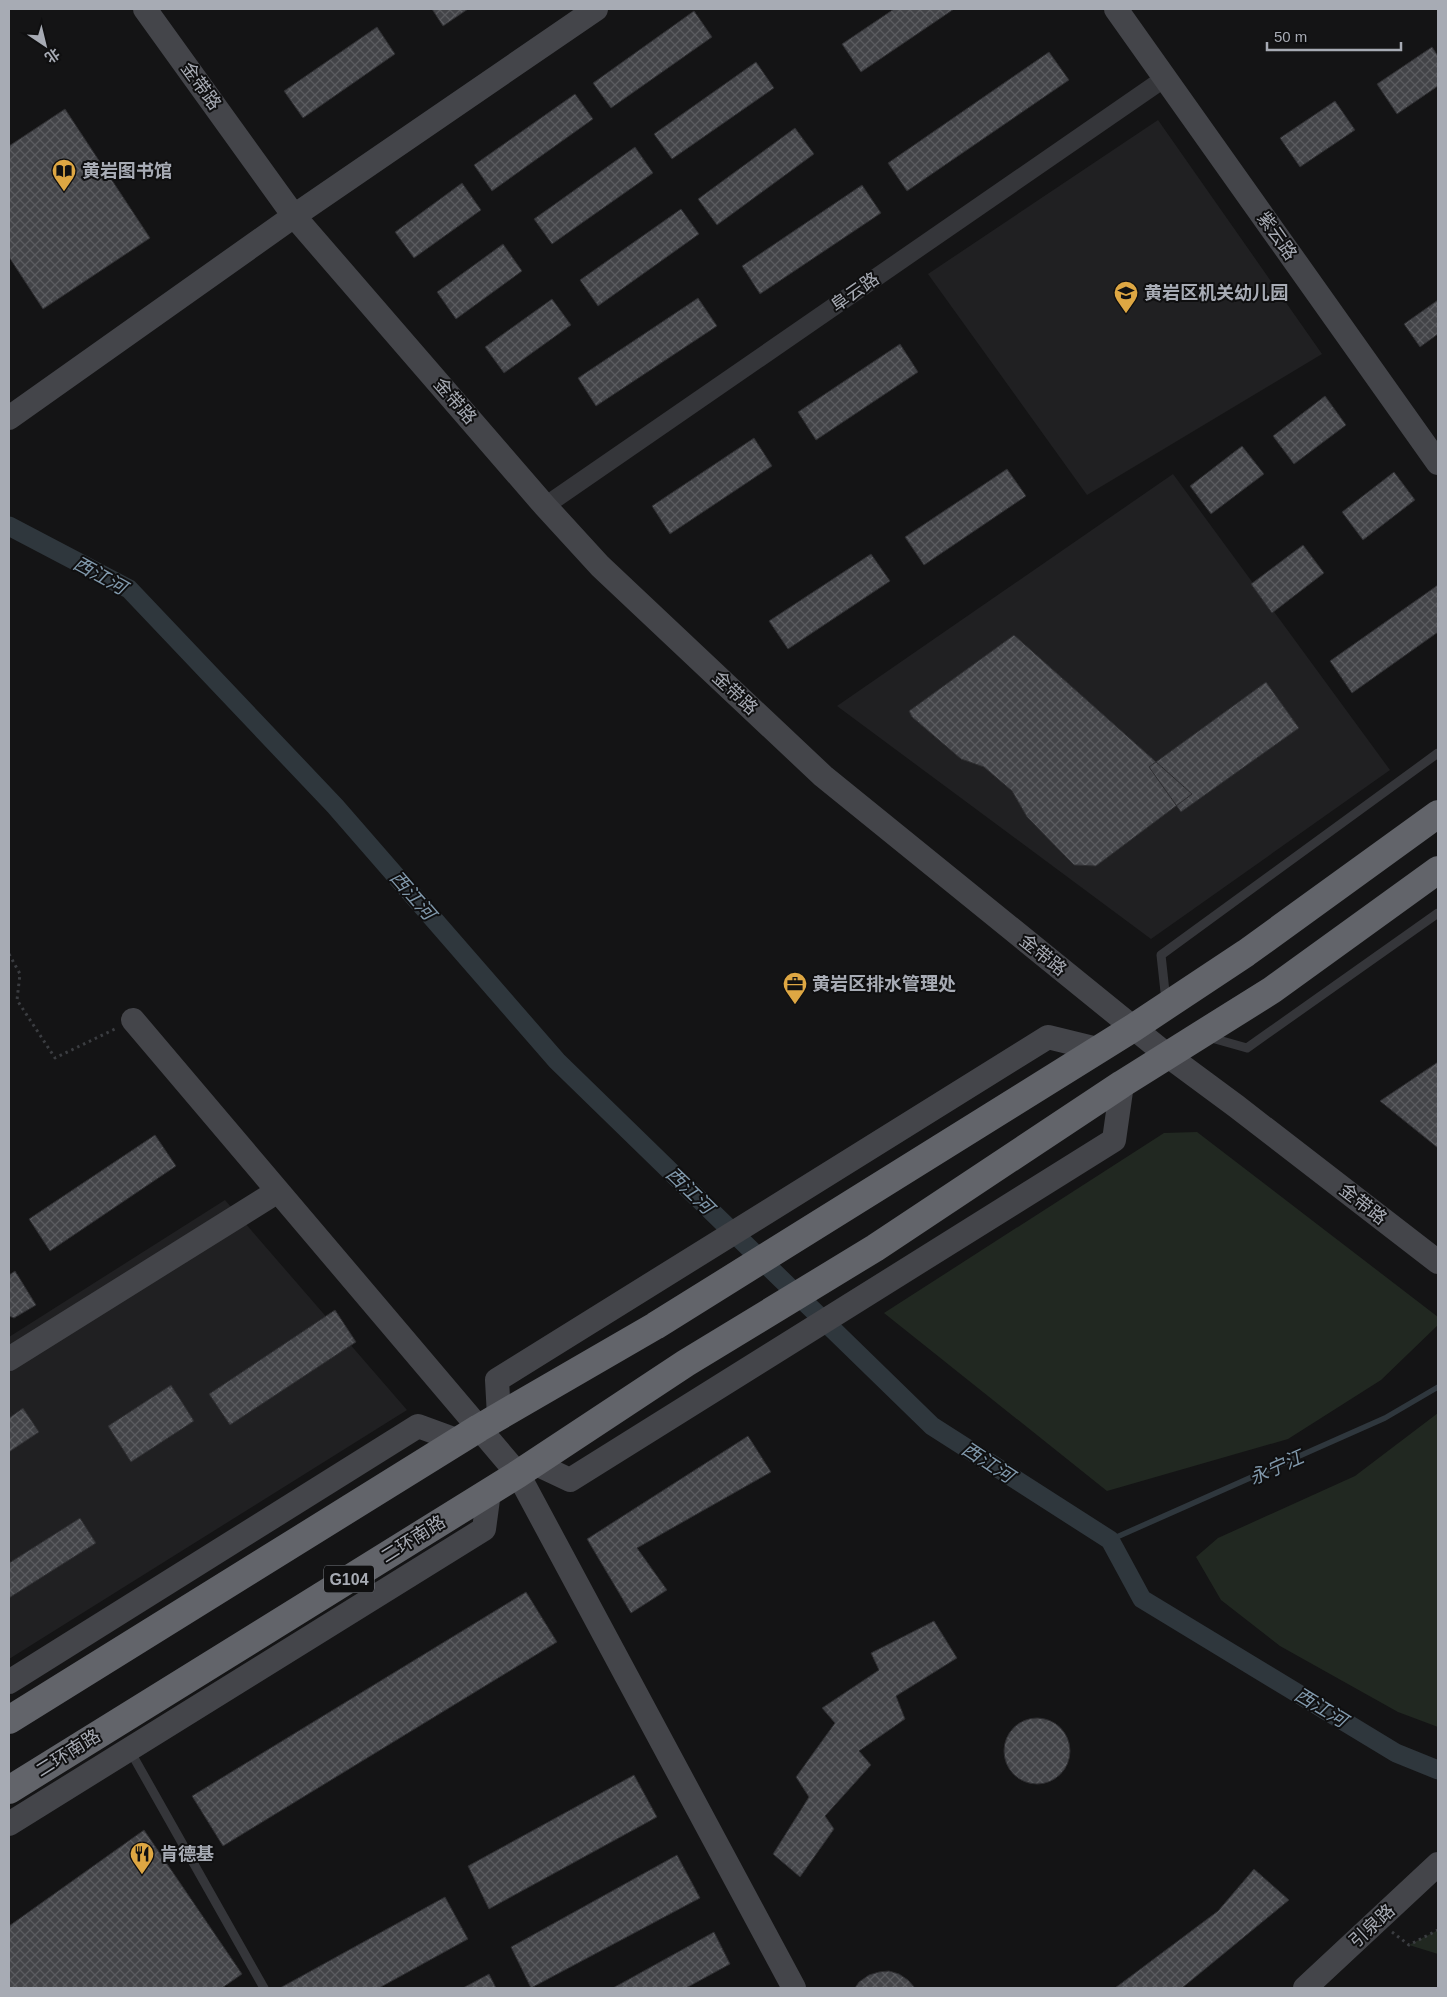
<svg xmlns="http://www.w3.org/2000/svg" width="1447" height="1997" viewBox="0 0 1447 1997" font-family="Arial,'Noto Sans SC',sans-serif">
<defs>
<pattern id="building-cross-hatch" width="8" height="8" patternUnits="userSpaceOnUse" patternTransform="scale(1.25)"><rect width="8" height="8" fill="#434448"/><path d="M0 0l8 8M0 8l8-8" fill="none" stroke="#5b5c60"/></pattern>
</defs>
<rect width="100%" height="100%" fill="#141415"/>
<path fill="#202022" d="M1158,120l164,234 -235,141 -159,-221z
M1173,474l217,296 -239,169 -314,-233z
M225,1200l182,210 -398,249v-322z"/>
<path fill="#212821" d="M1197,1132l241,185v8l-57,55 -93,59 -181,52 -223,-178 280,-180z
M1438,1413v314l-40,-15 -118,-66 -59,-46 -25,-43 22,-19 137,-62z
M1438,1930v24l-29,-9z"/>
<g fill="none" stroke-linecap="round" stroke-linejoin="round">
<path stroke="#2f373d" stroke-width="5.5" d="M1110,1540l275,-122 53,-31"/>
<path stroke="#2f373d" stroke-width="19" d="M9,526l120,63 206,217 222,255 375,365 178,114 32,59 254,154 42,17"/>
</g>
<path fill="url(#building-cross-hatch)" stroke="#2e2e31" d="M432,9h36l-25,17z
M894,9h60l-93,63 -19,-28z
M694,11l18,26 -101,71 -18,-25z
M377,27l18,27 -92,64 -19,-27z
M1432,47l6,9v30l-41,28 -20,-30z
M1049,52l20,28 -162,111 -19,-28z
M756,62l18,26 -102,71 -18,-25z
M575,94l18,25 -101,72 -18,-26z
M1335,101l20,29 -55,37 -20,-29z
M65,109l85,129 -107,71 -34,-52v-111z
M795,128l19,26 -97,71 -19,-26z
M635,147l18,26 -101,71 -18,-25z
M462,183l19,27 -67,48 -19,-26z
M862,185l19,28 -121,81 -18,-28z
M681,209l18,25 -101,72 -18,-26z
M503,244l19,27 -66,48 -19,-27z
M698,298l19,28 -121,80 -18,-28z
M552,299l19,26 -67,48 -19,-26z
M1438,300v34l-18,13 -16,-23z
M900,344l18,28 -102,68 -18,-28z
M1325,396l21,29 -52,39 -21,-28z
M754,438l18,28 -102,68 -18,-28z
M1242,446l22,28 -53,40 -21,-28z
M1007,469l19,27 -102,69 -19,-28z
M1394,472l21,28 -52,40 -21,-28z
M1303,545l21,28 -52,40 -21,-29z
M871,554l19,27 -102,68 -19,-28z
M1438,585v47l-86,61 -22,-32z
M1014,635l178,159 -96,72 -22,-1 -47,-48 -15,-26 -28,-24 -23,-8 -49,-42 -3,-6z
M1266,682l33,46 -118,84 -32,-45z
M1438,1062v86l-58,-47z
M155,1135l21,31 -126,85 -21,-32z
M15,1271l21,34 -22,13 -5,-2v-41z
M335,1310l21,32 -126,83 -21,-31z
M171,1385l23,36 -63,41 -23,-36z
M23,1408l16,24 -30,20v-34z
M748,1436l23,36 -134,76 30,42 -36,23 -44,-74z
M80,1518l16,25 -87,55v-35z
M526,1592l31,50 -334,204 -31,-50z
M934,1621l23,37 -61,38 9,23 -46,32 12,14 -46,51 9,13 -34,48 -27,-23 36,-57 -13,-20 39,-54 -13,-15 57,-38 -8,-17z
M1004 1751a33 33 0 1 1 66 0a33 33 0 1 1-66 0Z
M634,1775l23,42 -168,92 -21,-43z
M144,1830l98,144 -20,14h-213v-62z
M677,1855l23,43 -169,90 -20,-41z
M1254,1869l35,31 -107,88h-67l103,-77z
M445,1897l23,42 -89,49h-99z
M714,1932l16,32 -44,24h-73z
M889,1971l10,3 9,6 7,8h-60l4,-6 10,-7 10,-3z
M489,1974l7,14h-33z"/>
<g fill="none" stroke-linecap="round" stroke-linejoin="round">
<path stroke="#3b3d41" stroke-width="3" stroke-dasharray="2.5 4" stroke-linecap="butt" d="M9,954l11,20 -3,26 38,58 62,-30
M1392,1932l17,13 29,-15"/>
<path stroke="#35363a" stroke-width="9" d="M1166,1001l-5,-46 277,-202
M1208,1037l39,11 191,-135
M129,1749l135,239"/>
<path stroke="#35363a" stroke-width="18" d="M545,506l620,-428"/>
<path stroke="#44454a" stroke-width="24" d="M145,9l149,207 251,290 55,60 223,210 344,279 69,51 202,156
M1116,9l322,454
M9,418l285,-202 302,-207
M133,1020l385,454 276,514
M9,1359l269,-168
M499,1416l-2,-36 551,-343 49,12
M534,1463l36,17 544,-340 8,-56
M9,1682l409,-256 41,15
M9,1824l475,-295 5,-37
M1305,1988l133,-124"/>
<path stroke="#62646a" stroke-width="28" d="M9,1720l470,-292 176,-102 478,-298 113,-75 192,-139
M9,1790l509,-316 168,-111 189,-115 247,-164 150,-94 166,-120"/>
</g>
<defs>
<symbol id="library-pin" viewBox="-11 -11 22 30"><path d="M0 17L-7.5 6A9.5 9.5 0 1 1 7.5 6Z" fill="#dea743" stroke="#0f0f10"/><path d="M-6-4Q-3-5.5-.7-3.5V5Q-3 3-6 4ZM6-4Q3-5.5 .7-3.5V5Q3 3 6 4Z" fill="#111"/></symbol>
<symbol id="school-pin" viewBox="-11 -11 22 30"><path d="M0 17L-7.5 6A9.5 9.5 0 1 1 7.5 6Z" fill="#dea743" stroke="#0f0f10"/><path d="M0-5L7-2L0 1L-7-2ZM-4 1L0 2.5L4 1V4Q0 6-4 4Z" fill="#111"/></symbol>
<symbol id="office-pin" viewBox="-11 -11 22 30"><path d="M0 17L-7.5 6A9.5 9.5 0 1 1 7.5 6Z" fill="#dea743" stroke="#0f0f10"/><path d="M-6-3h4V-5.5h4V-3h4V5H-6ZM-1-4.5V-3h2v-1.5ZM-6 0V1H6V0Z" fill="#111"/></symbol>
<symbol id="restaurant-pin" viewBox="-11 -11 22 30"><path d="M0 17L-7.5 6A9.5 9.5 0 1 1 7.5 6Z" fill="#dea743" stroke="#0f0f10"/><path d="M-5-6h1v4h1v-4h1v4h1v-4h1v5L-1.5 .5V6h-2V.5L-5-1ZM5-6V6H3V1.5H1.5Q1.5-4 5-6Z" fill="#111"/></symbol>
</defs>
<g fill-rule="evenodd">
<use href="#library-pin" x="50" y="157" width="28" height="38"/>
<use href="#school-pin" x="1112" y="279" width="28" height="38"/>
<use href="#office-pin" x="781" y="970" width="28" height="38"/>
<use href="#restaurant-pin" x="128" y="1840" width="28" height="38"/>
</g>
<g text-anchor="middle" stroke-width="4" stroke-linejoin="round" paint-order="stroke">
<rect fill="#0f0f10" stroke="#797c83" stroke-width="1" x="324" y="1565.5" width="50" height="27" rx="4"/>
<g font-size="16" font-weight="bold" fill="#a7abb4">
<text x="349" y="1585">G104</text>
</g>
<g font-size="18" fill="#a7abb4" stroke="#0f0f10">
<text transform="translate(201 86) rotate(54)" y="6">金带路</text>
<text transform="translate(1277 236) rotate(55)" y="6">紫云路</text>
<text transform="translate(855 292) rotate(-35)" y="6">阜云路</text>
<text transform="translate(455 401) rotate(49)" y="6">金带路</text>
<text transform="translate(735 693) rotate(43)" y="6">金带路</text>
<text transform="translate(1043 955) rotate(39)" y="6">金带路</text>
<text transform="translate(1363 1204) rotate(38)" y="6">金带路</text>
<text transform="translate(413 1539) rotate(-32)" y="6">二环南路</text>
<text transform="translate(68 1753) rotate(-32)" y="6">二环南路</text>
<text transform="translate(1372 1926) rotate(-43)" y="6">引泉路</text>
</g>
<g font-size="18" font-weight="bold" fill="#a7abb4" stroke="#0f0f10" text-anchor="start">
<text x="82" y="177">黄岩图书馆</text>
<text x="1144" y="299">黄岩区机关幼儿园</text>
<text x="812" y="990">黄岩区排水管理处</text>
<text x="160" y="1860">肯德基</text>
</g>
<g font-size="19" font-style="italic" fill="#8199ac" stroke="#0f0f10">
<text transform="translate(100 575) rotate(29)" y="7">西江河</text>
<text transform="translate(413 895) rotate(49)" y="7">西江河</text>
<text transform="translate(690 1190) rotate(44)" y="7">西江河</text>
<text transform="translate(988 1462) rotate(33)" y="7">西江河</text>
<text transform="translate(1276 1467) rotate(-24)" y="7">永宁江</text>
<text transform="translate(1321 1707) rotate(31)" y="7">西江河</text>
</g>
</g>
<rect width="1447" height="1997" fill="none" stroke="#a7abb4" stroke-width="20"/>
<g transform="translate(45 45) rotate(145)" stroke="#0f0f10" stroke-width="4" paint-order="stroke">
<path d="M0-4L9 19L0 12L-9 19Z" fill="#a7abb4"/>
<text y="-8" font-size="14" font-weight="bold" text-anchor="middle" fill="#a7abb4">北</text>
</g>
<path d="M1267 42v8h134v-8" fill="none" stroke="#a7abb4" stroke-width="2.5"/>
<text x="1274" y="42" font-size="15" fill="#a7abb4" stroke="#0f0f10" stroke-width="4" paint-order="stroke">50 m</text>
</svg>
